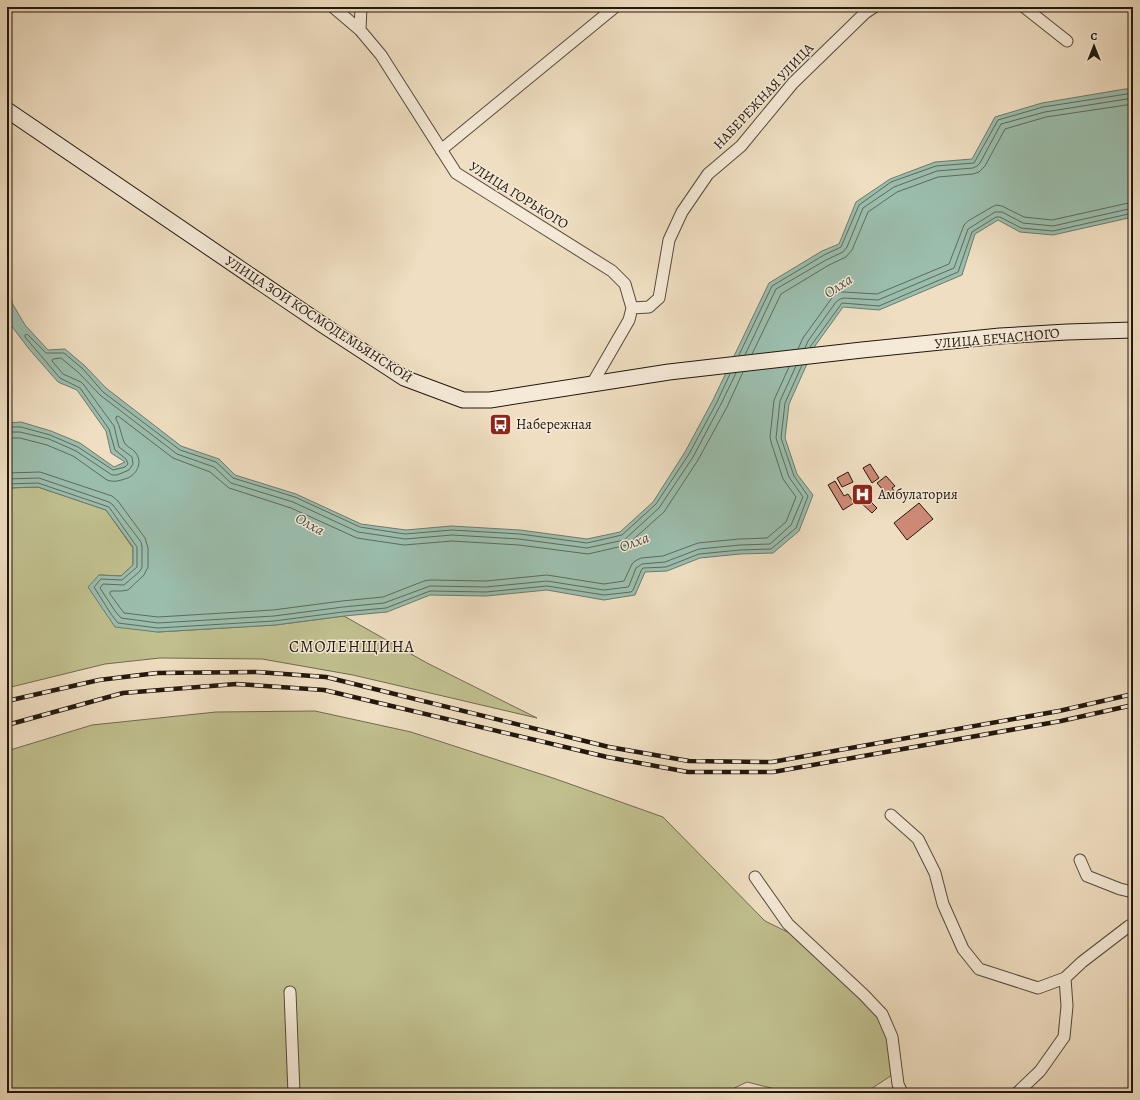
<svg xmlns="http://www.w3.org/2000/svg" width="1140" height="1100" viewBox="0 0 1140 1100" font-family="Alegreya,serif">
<rect width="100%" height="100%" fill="#efdec1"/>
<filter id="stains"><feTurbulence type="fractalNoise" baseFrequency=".005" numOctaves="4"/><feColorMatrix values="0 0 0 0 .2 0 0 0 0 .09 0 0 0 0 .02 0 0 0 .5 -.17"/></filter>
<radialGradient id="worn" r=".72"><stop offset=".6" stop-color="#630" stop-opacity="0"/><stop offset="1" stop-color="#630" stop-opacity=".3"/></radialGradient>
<path fill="#c0bf8e" stroke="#716b4e" d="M38,487l68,23 27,38v17l-12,11 -22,-1 58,57 118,-7 69,-9 83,47 110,55 -184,-43 -91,-16 -102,-1 -55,6 -98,24v-200z
M315,711l96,21 142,46 110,39 102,104 57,28 68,80 2,46 -27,18h-74l-44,-11 -23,11h-717v-342l85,-26 124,-13z"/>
<path fill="#9bbdac" stroke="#6b7b6d" d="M1125,89h8v128l-80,18 -33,-3 -22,-12 -23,14 -13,41 -83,35 -36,-3 -28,39 -26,58 -4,34 12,36 16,21 -14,36 -26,22 -33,1 -40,4 -33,13 -22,1 -10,23 -31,5 -57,-10 -61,6 -56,-1 -43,17 -43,4 -69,9 -118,7 -42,-5 -27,-40 11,-12 22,1 12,-11v-18l-27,-37 -68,-23 -31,1v-65l14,-1 30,9 29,12 34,24 11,-5 -14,-9 -5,-22 -29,-41 -19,-8 -29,-33 -22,-29v-41l3,4 2,20 13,22 23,25 17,-1 20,17 21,22 75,58 38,13 16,16 61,19 65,30 45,6 45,-4 69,4 67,9 33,-7 33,-30 32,-50 28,-52 56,-117 53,-32 17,-7 17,-42 34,-23 45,-17 37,-3 23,-42 47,-14z"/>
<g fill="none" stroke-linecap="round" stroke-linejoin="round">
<path stroke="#5e6a5d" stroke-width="1" d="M810,347l32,-44 37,3 79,-34 14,-40 24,-15h4l21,11 32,3 80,-18
M805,348l3,-7 28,-39 4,-3 4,-1 34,2 76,-32 14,-39 27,-17h7l21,11 30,3 80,-18
M798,349l5,-11 31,-43 6,-3h4l33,2 72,-30 15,-39 4,-4 24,-14 4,-2 6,1 22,11 28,3 81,-18
M752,354l29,-60 48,-29 17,-8 6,-7 16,-38 29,-20 41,-15 35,-3 6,-2 6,-6 20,-37 41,-12 87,-13
M739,355l33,-69 52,-31 17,-8 18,-42 32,-23 45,-16 38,-3 24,-43 45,-13 90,-14
M745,355l31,-66 50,-29 17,-8 4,-5 16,-39 31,-21 43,-16 36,-3 4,-2 3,-3 21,-39 44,-12 88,-14
M7,427h14l29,8 28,12 35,23 12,-3 3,-3 -2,-5 -11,-9 -6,-21 -29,-41 -20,-10 -35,-41v-2l2,-1 19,19h18l19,16 20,23 77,58 36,12 17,16 62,19 65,30 45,7 47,-4 68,4 67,9 35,-8 34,-31 33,-50 28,-52 13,-28
M7,432h13l29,7 27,12 36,24h5l12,-5 4,-6 -1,-7 -13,-10 -5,-21 -30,-41 -3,-3 -18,-8 -11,-13 1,-2 8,-1 18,15 21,22 77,59 37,13 17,16 62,19 65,30 47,7 47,-4 67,4 68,9 37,-8 35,-32 34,-51 28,-53 15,-31
M7,438h13l27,7 26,11 34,24c8,3 14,0 21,-2 10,-5 15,-17 7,-26 -3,-4 -9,-5 -11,-10 -3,-8 -4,-16 -8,-23v-2l2,-1 55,42 37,14 19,16 62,20 66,30 47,7 48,-4 67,4 69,9 39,-9 37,-33 34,-52 29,-53 16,-35
M7,473l33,-1 72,24 6,5 27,37 3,10v19l-4,8 -16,15 -6,1h-10l-2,1v2l14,19 34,4 115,-7 69,-9 41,-4 41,-16 6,-1 56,1 61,-6 57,9 20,-3 8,-17 3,-3 6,-3 22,-2 35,-13 41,-4 28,-1 19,-16 10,-25 -13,-18 -12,-37 -1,-5 4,-37 15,-33
M7,479l32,-1 70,24 4,3 28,37 1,5v21l-3,4 -15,13 -21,-1 -3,4 15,23 6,7 37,5 116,-7 69,-9 41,-4 46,-17 56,1 61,-6 57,9 24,-3 1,-1 7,-18 6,-4 23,-2 34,-13 41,-4 30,-1 21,-19 12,-28 -14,-20 -13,-39 4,-37 16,-35
M7,484l31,-1 71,24 28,40v20l-15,13 -21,-1 -7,8 17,27 7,9 40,5 116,-7 69,-9 43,-4 44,-17 56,1 61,-6 57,9 27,-3 2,-2 8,-19 2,-3 23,-1 33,-13 41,-4 31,-1 25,-21 12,-32 -14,-20 -13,-38 4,-35 17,-38"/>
</g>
<path fill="#ce8a76" stroke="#22170e" d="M870,464l9,14 -7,5 -9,-15z
M848,472l5,10 -11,5 -5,-9z
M886,476l9,10 -3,2 3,4 -6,5 -12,-14z
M835,481l9,15 4,-2 6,9 -11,7 -15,-25z
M865,496l12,12 -5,5 -12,-11z
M919,503l14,16 -26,21 -13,-17z"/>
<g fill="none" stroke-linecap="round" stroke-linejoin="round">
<defs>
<path id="minor" d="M333,7l27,23 21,25 75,118 156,98 13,13 7,24 -3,12 -37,64
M1024,7l43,34
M360,30l1,-23
M441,150l174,-143
M632,308l17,-1 10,-9 10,-58 13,-28 26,-38 33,-28 52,-63 72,-70 9,-6
M891,815l27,24 17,34 8,31 20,45 16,20 59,19 27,-10 17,-16 47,-36 4,-2
M1080,860l7,16 33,13 13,3
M755,877l33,47 76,71 18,19 10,23 6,47 4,9
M290,992l4,101
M1017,1093l23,-22 24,-34 3,-31 -2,-28"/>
<path id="secondary" d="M7,110l316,215 81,53 59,22h27l179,-28 193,-22 138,-14 67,-4 66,-2"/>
</defs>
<use href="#minor" stroke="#55493b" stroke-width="13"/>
<use href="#secondary" stroke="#22170e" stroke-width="17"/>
<use href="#minor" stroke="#f5ead7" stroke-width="11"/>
<use href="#secondary" stroke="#f5ead7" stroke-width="15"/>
<defs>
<path id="rail" d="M7,701l92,-21 58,-7 100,-1 69,5 283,70 80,14 83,1 287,-51 74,-17
M7,725l116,-32 113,-9 88,6 283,67 81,15h85l288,-51 72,-16"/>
</defs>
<use href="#rail" stroke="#22170e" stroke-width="4.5"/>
<use href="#rail" stroke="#f5ead7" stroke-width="3" stroke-dasharray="9" stroke-linecap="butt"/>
</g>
<defs>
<symbol id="bus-square" viewBox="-11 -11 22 22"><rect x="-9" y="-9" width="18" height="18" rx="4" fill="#8f2418" stroke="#f5ead7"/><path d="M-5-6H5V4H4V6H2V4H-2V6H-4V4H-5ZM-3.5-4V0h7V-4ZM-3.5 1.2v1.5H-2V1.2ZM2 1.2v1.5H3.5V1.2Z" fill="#fff"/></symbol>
<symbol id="hospital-square" viewBox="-11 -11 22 22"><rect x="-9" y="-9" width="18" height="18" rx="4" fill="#8f2418" stroke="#f5ead7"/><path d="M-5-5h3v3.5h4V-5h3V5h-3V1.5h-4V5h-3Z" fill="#fff"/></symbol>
</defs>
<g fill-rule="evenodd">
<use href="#bus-square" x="488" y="412" width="25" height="25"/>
<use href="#hospital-square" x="850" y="482" width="25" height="25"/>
</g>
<g text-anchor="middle" stroke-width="3" stroke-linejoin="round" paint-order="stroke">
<g font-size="14" fill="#22170e" stroke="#f5ead7">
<text transform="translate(763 96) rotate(-47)" y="5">НАБЕРЕЖНАЯ УЛИЦА</text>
<text transform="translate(519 195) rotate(32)" y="5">УЛИЦА ГОРЬКОГО</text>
<text transform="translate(319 319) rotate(33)" y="5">УЛИЦА ЗОИ КОСМОДЕМЬЯНСКОЙ</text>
<text transform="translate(997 338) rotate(-5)" y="5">УЛИЦА БЕЧАСНОГО</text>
</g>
<g font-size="14" fill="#22170e" stroke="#f5ead7" text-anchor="start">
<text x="516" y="429">Набережная</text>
<text x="878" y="499">Амбулатория</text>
</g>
<g font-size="15" font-style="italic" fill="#4c5145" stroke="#f5ead7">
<text transform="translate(838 286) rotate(-33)" y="5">Олха</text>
<text transform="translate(310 524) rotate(29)" y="5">Олха</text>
<text transform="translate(634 542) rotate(-20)" y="5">Олха</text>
</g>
<g font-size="16" letter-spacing="1" fill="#22170e" stroke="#f5ead7">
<text x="352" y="652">СМОЛЕНЩИНА</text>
</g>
</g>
<rect width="1140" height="1100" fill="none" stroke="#efdec1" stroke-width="24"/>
<rect x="8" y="8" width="1124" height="1084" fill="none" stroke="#22170e" stroke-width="2"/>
<rect x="12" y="12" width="1116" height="1076" fill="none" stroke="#22170e"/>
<g transform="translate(1094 46)" stroke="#f5ead7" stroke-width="3" paint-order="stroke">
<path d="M0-3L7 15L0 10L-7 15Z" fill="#22170e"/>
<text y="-6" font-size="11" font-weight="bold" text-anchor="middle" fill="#22170e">С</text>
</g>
<rect width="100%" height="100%" filter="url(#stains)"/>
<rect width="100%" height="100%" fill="url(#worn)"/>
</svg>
